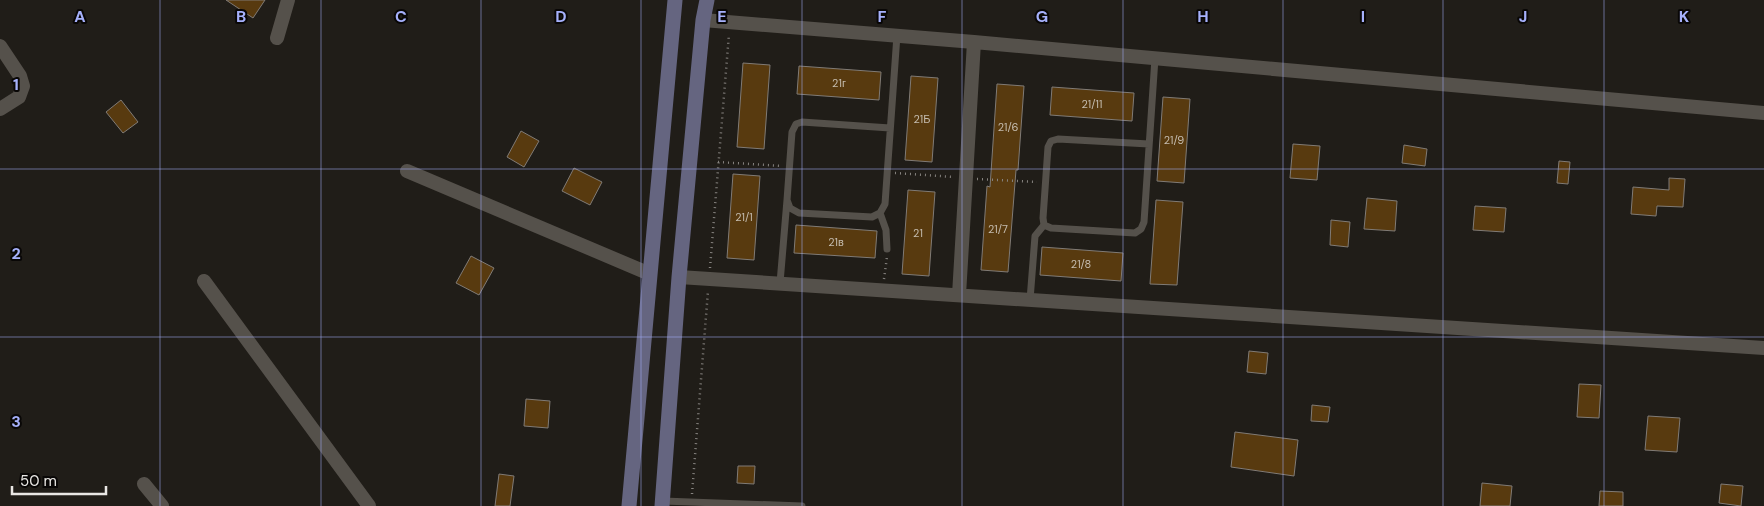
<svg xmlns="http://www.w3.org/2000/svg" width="1764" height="506" viewBox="0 0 1764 506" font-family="'DM Sans',sans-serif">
<rect width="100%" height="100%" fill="#201d18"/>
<path fill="#583a0f" stroke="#807b76" d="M226,0h39l-12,18z
M743,63l27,2 -6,84 -27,-2z
M799,66l82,6 -2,28 -82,-6z
M911,76l27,2 -6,84 -27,-2z
M997,84l27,2 -6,84h-2l-8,102 -27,-2 6,-84 3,1z
M1052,87l82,6 -2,28 -82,-6z
M1163,97l27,2 -6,84 -27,-2z
M121,100l17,22 -15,11 -17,-21z
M521,131l18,10 -15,26 -17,-10z
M1293,144l27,2 -3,34 -27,-2z
M1404,145l23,4 -2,17 -23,-3z
M1559,161l11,1 -2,22 -11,-1z
M574,168l28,14 -12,23 -28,-14z
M733,174l27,2 -6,84 -27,-2z
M1669,178l16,1 -2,28 -26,-1 -1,10 -25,-2 2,-27 36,3z
M908,190l27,2 -6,84 -27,-2z
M1367,198l30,3 -2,30 -31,-2z
M1156,200l27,2 -6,83 -27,-1z
M1475,206l31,2 -2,24 -31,-2z
M1331,220l19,2 -2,25 -18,-2z
M796,225l81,6 -2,27 -81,-5z
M1042,247l81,6 -2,28 -81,-6z
M471,256l23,12 -15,27 -23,-12z
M1249,351l19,2 -2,21 -19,-2z
M1579,384l22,1 -2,33 -22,-1z
M526,399l24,2 -2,27 -24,-2z
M1312,405l18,2 -2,15 -17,-1z
M1648,416l32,2 -3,34 -32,-2z
M1235,432l63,8 -4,36 -63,-9z
M738,466h17l-1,18 -17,-1z
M499,474l15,2 -4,30h-15z
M1482,483l30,3 -2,20h-30z
M1721,484l22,2 -2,20 -22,-3z
M1600,491l23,1v14h-24z"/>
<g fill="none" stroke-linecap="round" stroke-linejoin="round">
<path stroke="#878480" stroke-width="2.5" stroke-dasharray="1 4" stroke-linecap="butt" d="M718,162l64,4
M895,173l59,4
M977,179l60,3
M710,268l19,-234
M884,279l3,-22
M692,494l16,-203"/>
<path stroke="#55514b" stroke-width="7" d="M890,128l-88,-6 -6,2 -4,8 -5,68 3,8 9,5 73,4 8,-4 5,-9 12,-169
M1149,144l-91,-5 -7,2 -3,6 -5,71 1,7 7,3 84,5 6,-4 3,-7 11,-164
M880,213l6,17 1,19
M780,283l7,-83
M1030,300l5,-64 9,-11
M663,501l139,5"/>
<path stroke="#55514b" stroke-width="14" d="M703,20l271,22 790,71
M277,38l11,-38
M0,46l20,30 3,10 -4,11 -19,12
M407,171l243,103
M679,277l1085,71
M204,281l165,225
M959,295l15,-253
M144,484l18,22"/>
<path stroke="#656580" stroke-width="15" d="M629,506l46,-506
M662,506l17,-229 24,-257 4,-20"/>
</g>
<path fill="none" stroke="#a6b1fc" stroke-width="1" stroke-opacity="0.55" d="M160,0v506M321,0v506M481,0v506M641,0v506M802,0v506M962,0v506M1123,0v506M1283,0v506M1443,0v506M1604,0v506M0,169h1764M0,337h1764"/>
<g text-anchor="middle" stroke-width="4" stroke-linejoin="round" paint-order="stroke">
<g font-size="11" fill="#c5bcaf">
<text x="839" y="87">21г</text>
<text x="1092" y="108">21/11</text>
<text x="922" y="123">21Б</text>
<text x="1008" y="131">21/6</text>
<text x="1174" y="144">21/9</text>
<text x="744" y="221">21/1</text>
<text x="998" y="233">21/7</text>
<text x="918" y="237">21</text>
<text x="836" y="246">21в</text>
<text x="1081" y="268">21/8</text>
</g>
</g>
<g font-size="16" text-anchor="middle" font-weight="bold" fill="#a6b1fc" stroke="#090706" stroke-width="4" stroke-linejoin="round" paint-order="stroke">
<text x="80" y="22">A</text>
<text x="241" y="22">B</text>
<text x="401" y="22">C</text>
<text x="561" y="22">D</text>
<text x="722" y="22">E</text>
<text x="882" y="22">F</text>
<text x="1042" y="22">G</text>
<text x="1203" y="22">H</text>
<text x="1363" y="22">I</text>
<text x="1523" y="22">J</text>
<text x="1684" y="22">K</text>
<text x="16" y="90">1</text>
<text x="16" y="259">2</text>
<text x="16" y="427">3</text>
</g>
<path d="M12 486v8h94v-8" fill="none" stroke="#e9e7e4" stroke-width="2.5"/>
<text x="20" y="486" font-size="15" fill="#e9e7e4" stroke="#090706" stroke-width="4" paint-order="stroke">50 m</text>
</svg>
